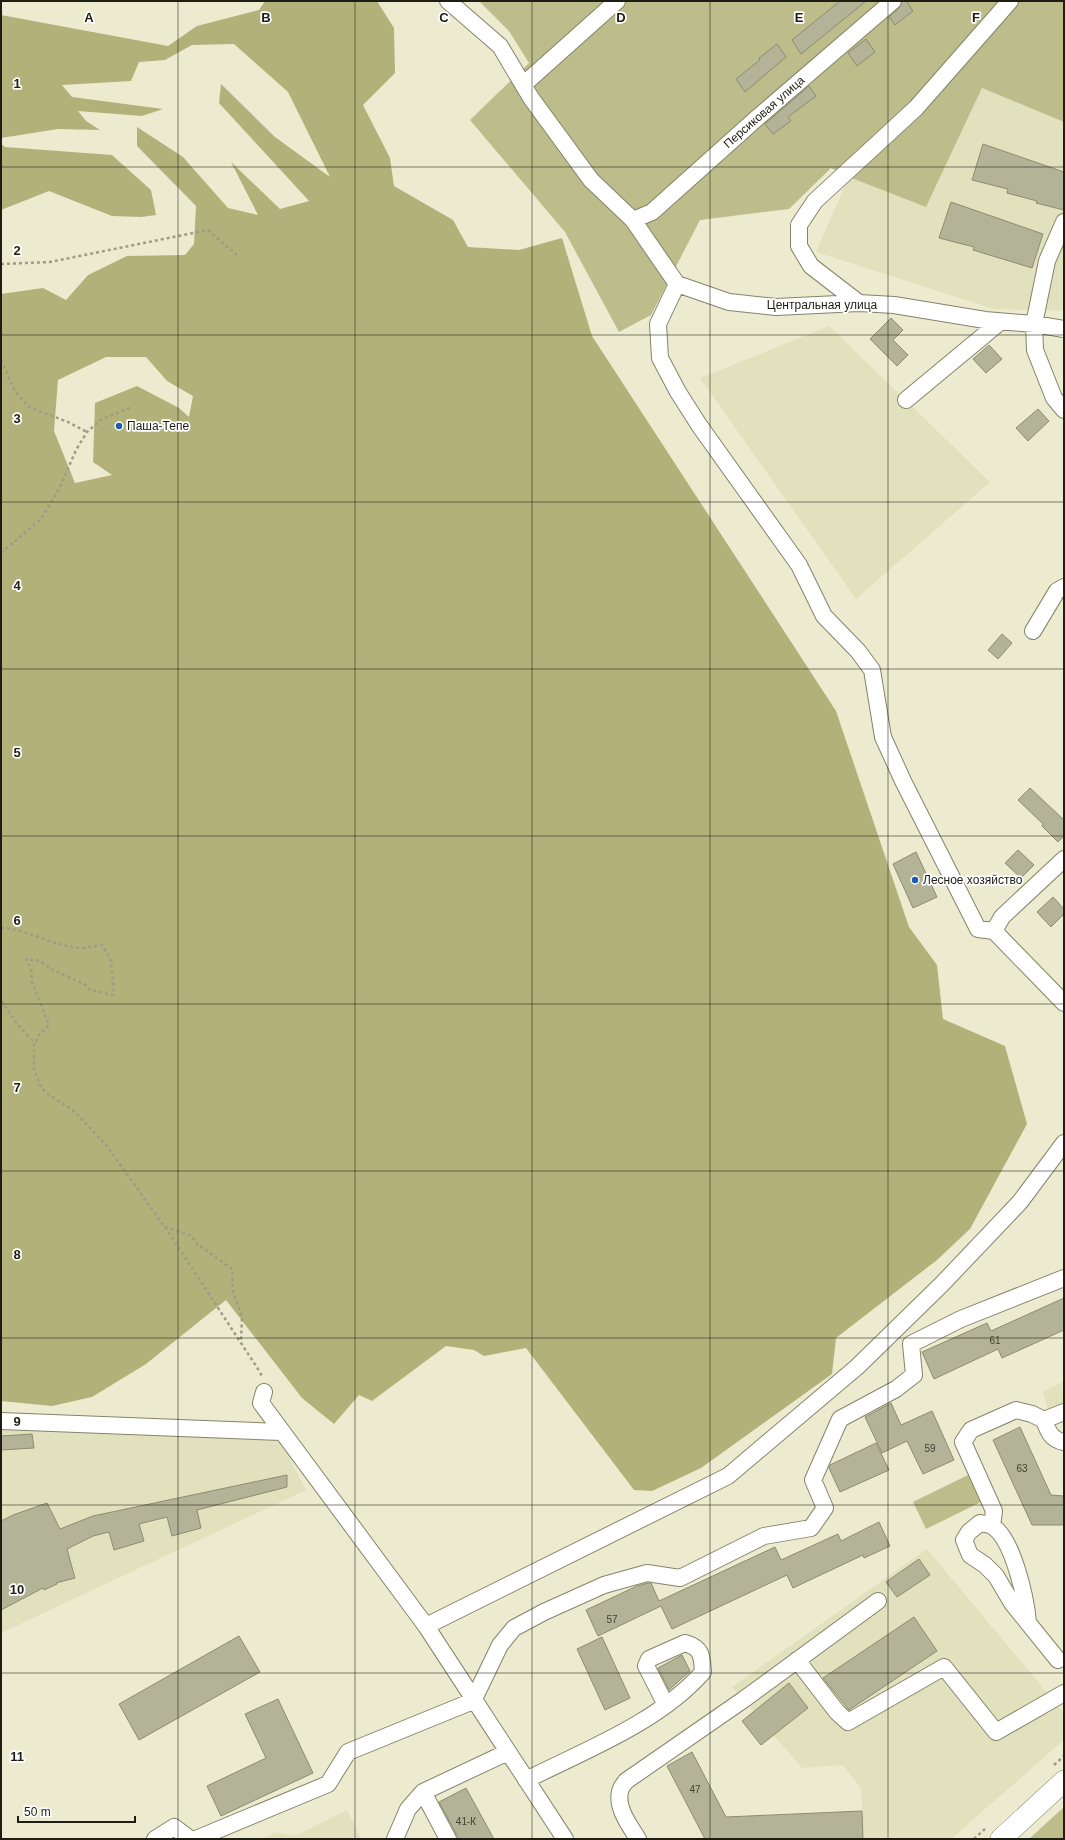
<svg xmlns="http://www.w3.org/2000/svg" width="1065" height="1840" viewBox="0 0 1065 1840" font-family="Arial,sans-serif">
<rect width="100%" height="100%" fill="#ecebcf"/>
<path fill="#e2e1be" d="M982,88l82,34v189l-70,-2 -178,-57 33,-75 77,30z
M829,326l161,156 -134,117 -156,-221z
M1064,1381v35l-15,-2 -6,-22z
M1,1429l278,9 27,52 -305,143z
M927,1549l137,164v27l-113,99h-94l-96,-11 102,-5 -2,-35 -18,-23 -41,3 -70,-81z
M347,1810l14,28 -3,1h-96l13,-7 20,4z"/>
<path fill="#bdbc8b" d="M479,1h585v121l-82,-34 -56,119 -77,-30 -18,-9 -42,41 -89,11 -49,95 -32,17 -54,-100 -95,-112 59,-57 -20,-32z
M968,1475l13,27 -55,27 -13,-27z
M1064,1807v32h-35z"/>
<path fill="#b3b17a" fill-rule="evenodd" d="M265,1h112l17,27 1,45 -32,32 27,53 4,28 59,34 15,27 51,3 43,-12 30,98 244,375 73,216 28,38 6,54 62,27 22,78 -57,105 -33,31 -101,78 -4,36 -131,94 -49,23 -18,-1 -108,-142 -42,8 -10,-6 -28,-4 -74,55 -13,-6 -25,29 -32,-26 -76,-98 -80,64 -54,33 -40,9 -51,-5v-1107l42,-6 23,12 22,-25 39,-19 58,-1 9,-11 2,-38 -59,-60v-19l46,30 45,51 30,7 -27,-53 49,47 29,-8 -90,-98 2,-19 54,53 55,40 -42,-85 -54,-48 -42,1 -27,15 -26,2 -8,19 -69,4 10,12 91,12 -21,7 -64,-5 8,10 14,9 -42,-1 -57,9v-123l167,31 29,-20 62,-16zM106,357h40l21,24 26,15 -4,21 -10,-9 -42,-22 -42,17 -2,59 19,13 -37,8 -21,-52 4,-51z
M1,144l4,3 107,8 39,35 5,25 -15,2 -29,-1 -63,-25 -48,19z"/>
<path fill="#b3b397" stroke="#8c8c71" d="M840,1h26l-65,53 -9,-14z
M902,1h4l7,10 -18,14 -6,-8 10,-9z
M866,39l9,13 -18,14 -9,-13z
M777,44l9,13 -41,35 -9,-13 24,-19 -1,-2z
M809,86l7,10 -28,21 3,4 -18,13 -8,-10z
M983,144l81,28v38l-28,-7 1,-2 -30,-8 1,-4 -36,-9z
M951,202l92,32 -11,34 -59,-18 1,-3 -35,-9z
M891,318l12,12 -10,10 15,15 -11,11 -27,-27z
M989,345l13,14 -16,14 -13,-14z
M1038,409l11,12 -21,20 -12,-13z
M1002,634l10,9 -14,16 -10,-9z
M1030,788l34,32v16l-6,6 -16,-16 1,-2 -25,-24z
M1018,850l16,15 -13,13 -16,-15z
M916,852l21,45 -24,11 -20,-44z
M1053,897l11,12v5l-13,13 -14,-15z
M1064,1298v32l-62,28 -4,-9 -64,30 -12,-27 65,-29 4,8z
M891,1403l10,22 31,-14 22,49 -31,14 -16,-33 -25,12 -17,-36z
M1020,1427l31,68 13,1v29h-32l-39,-85z
M32,1434l2,14 -33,2v-14z
M876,1443l13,27 -49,22 -11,-24 1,-3z
M287,1475v12l-90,23 4,18 -29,8 -5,-19 -28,7 5,17 -30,9 -5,-18 -16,4 -26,13 8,29 -19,5 1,1 -13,6 -1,-2 -42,22v-89l12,-6 34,-12 13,26 33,-13z
M879,1522l11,24 -26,12 -1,-3 -70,33 -6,-13 -115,54 -11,-23 -63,30 -12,-26 51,-24 11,-3h3l8,18 116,-54 6,13 57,-26 3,7z
M919,1559l11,16 -33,22 -11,-15z
M914,1617l23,34 -88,59 -26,-32z
M239,1636l21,36 -121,68 -20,-36z
M602,1637l28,61 -25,12 -28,-61z
M682,1655l8,16 -21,19 -11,-22z
M789,1683l19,25 -47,37 -19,-24z
M278,1699l35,74 -92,43 -14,-30 59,-28 -21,-44z
M692,1752l34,65 136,-6 1,28h-158l-38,-73z
M466,1788l28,51h-35l-20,-37z"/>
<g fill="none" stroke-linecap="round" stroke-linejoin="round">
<defs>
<path id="minor" d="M448,1l52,45 31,52 60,82 42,40 44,64
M523,85l94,-84
M633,220l19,-8 105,-94 136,-117
M1064,222l-17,39 -13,63 1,26 19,48 10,12
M677,284l-19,40 2,34 18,34 21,33 100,140 25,51 34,35 14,19 11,67 20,44 75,148 16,2 70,72
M677,284l52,18 47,5 83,-4 35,2 91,15 49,4 30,5
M859,303l-48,-37 -12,-20v-21l16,-24 101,-93 94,-107
M906,400l94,-78
M1033,631l24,-40 7,-4
M994,931l8,-14 62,-58
M264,1392l-3,11 165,223 139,213
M1064,1412l-20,8c4,11 7,20 20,22
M1,1421l281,11
M992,1526l2,-15 -31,-69 8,-12 45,-20 16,4 12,6
M1028,1622c-2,-23 -15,-84 -36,-96 -3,-2 -8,-2 -12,-3l-11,9 -5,8 6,15 15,10 11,11 16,27 46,57
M426,1626l302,-150 129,-109 85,-83 78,-82 44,-59
M797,1660l40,52 11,10 96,-55 52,65 68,-39
M526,1780c60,-30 133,-58 177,-108 -1,-16 -1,-24 -18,-29l-36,16 -3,7 20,39
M423,1792l25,47
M155,1839l19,-12 16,12
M196,1839l132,-55 20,-32 125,-51 27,-56 14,-17 30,-16 60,-27 43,-12 33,5 84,-42 47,-8 14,-20 -12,-28 27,-61 56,-30 18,-14 -3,-31 50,-25 103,-41
M395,1839l13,-30 15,-17 85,-40
M638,1839c-8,-13 -22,-31 -18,-47 0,-4 4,-8 6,-11l117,-81 135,-99"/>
<path id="major" d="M1001,1839l63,-58"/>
</defs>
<use href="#minor" stroke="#85846a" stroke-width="18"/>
<use href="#major" stroke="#85846a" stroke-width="22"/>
<path stroke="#9d9c87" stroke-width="2.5" stroke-dasharray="3 3" stroke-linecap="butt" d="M1,264l49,-2 158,-32 29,25
M1,360l14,31 14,16 39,15 19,10
M1,553l40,-34 19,-32 16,-37 11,-18 15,-13 30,-12
M1,928c29,1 57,21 83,20 6,-1 12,-2 18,-3l9,16 3,32 -1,2 -23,-5 -4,-5 -33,-15 -13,-9 -14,-2 5,10 1,13 17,43 -11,11 -3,8
M1,1001l16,23 17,18v27l6,16 5,7 29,19 33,35 62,87 89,136 5,9
M165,1227l27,9 5,8 35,25 1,22 9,26 -1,25
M1054,1765l10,-9
M974,1839l12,-11"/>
<use href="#minor" stroke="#fff" stroke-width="16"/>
<use href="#major" stroke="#fff" stroke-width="21"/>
</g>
<path fill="none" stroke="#1e1d13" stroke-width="1" stroke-opacity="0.55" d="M178,1v1838M355,1v1838M532,1v1838M710,1v1838M888,1v1838M1,167h1063M1,335h1063M1,502h1063M1,669h1063M1,836h1063M1,1004h1063M1,1171h1063M1,1338h1063M1,1505h1063M1,1673h1063"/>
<g fill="#1c5cad" stroke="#fff" stroke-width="1.5">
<circle cx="119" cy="426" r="4"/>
<circle cx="915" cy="880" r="4"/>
</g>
<g text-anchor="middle" stroke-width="3.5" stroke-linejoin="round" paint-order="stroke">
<g font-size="10" fill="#434234">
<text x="995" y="1344">61</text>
<text x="930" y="1452">59</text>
<text x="1022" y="1472">63</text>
<text x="612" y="1623">57</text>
<text x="695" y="1793">47</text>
<text x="466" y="1825">41-К</text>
</g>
<g font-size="12" fill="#1e1d13" stroke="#fff">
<text transform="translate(764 112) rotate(-41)" y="4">Персиковая улица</text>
<text x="822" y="309">Центральная улица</text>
</g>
<g font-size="12" fill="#1e1d13" stroke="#fff" text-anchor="start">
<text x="127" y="430">Паша-Тепе</text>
<text x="923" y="884">Лесное хозяйство</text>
</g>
</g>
<g font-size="13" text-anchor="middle" font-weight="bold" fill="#1e1d13" stroke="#fff" stroke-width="3.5" stroke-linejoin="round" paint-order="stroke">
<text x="89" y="22">A</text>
<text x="266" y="22">B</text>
<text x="444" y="22">C</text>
<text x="621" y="22">D</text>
<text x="799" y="22">E</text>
<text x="976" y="22">F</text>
<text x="17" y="88">1</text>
<text x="17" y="255">2</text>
<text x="17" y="423">3</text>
<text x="17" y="590">4</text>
<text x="17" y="757">5</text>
<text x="17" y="925">6</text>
<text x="17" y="1092">7</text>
<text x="17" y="1259">8</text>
<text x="17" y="1426">9</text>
<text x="17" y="1594">10</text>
<text x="17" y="1761">11</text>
</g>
<rect width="1065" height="1840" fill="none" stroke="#1e1d13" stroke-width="4"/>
<path d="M18 1816v6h117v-6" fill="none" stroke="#1e1d13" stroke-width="2"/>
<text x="24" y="1816" font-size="12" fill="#1e1d13" stroke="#ffffff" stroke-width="3" paint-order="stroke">50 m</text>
</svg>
